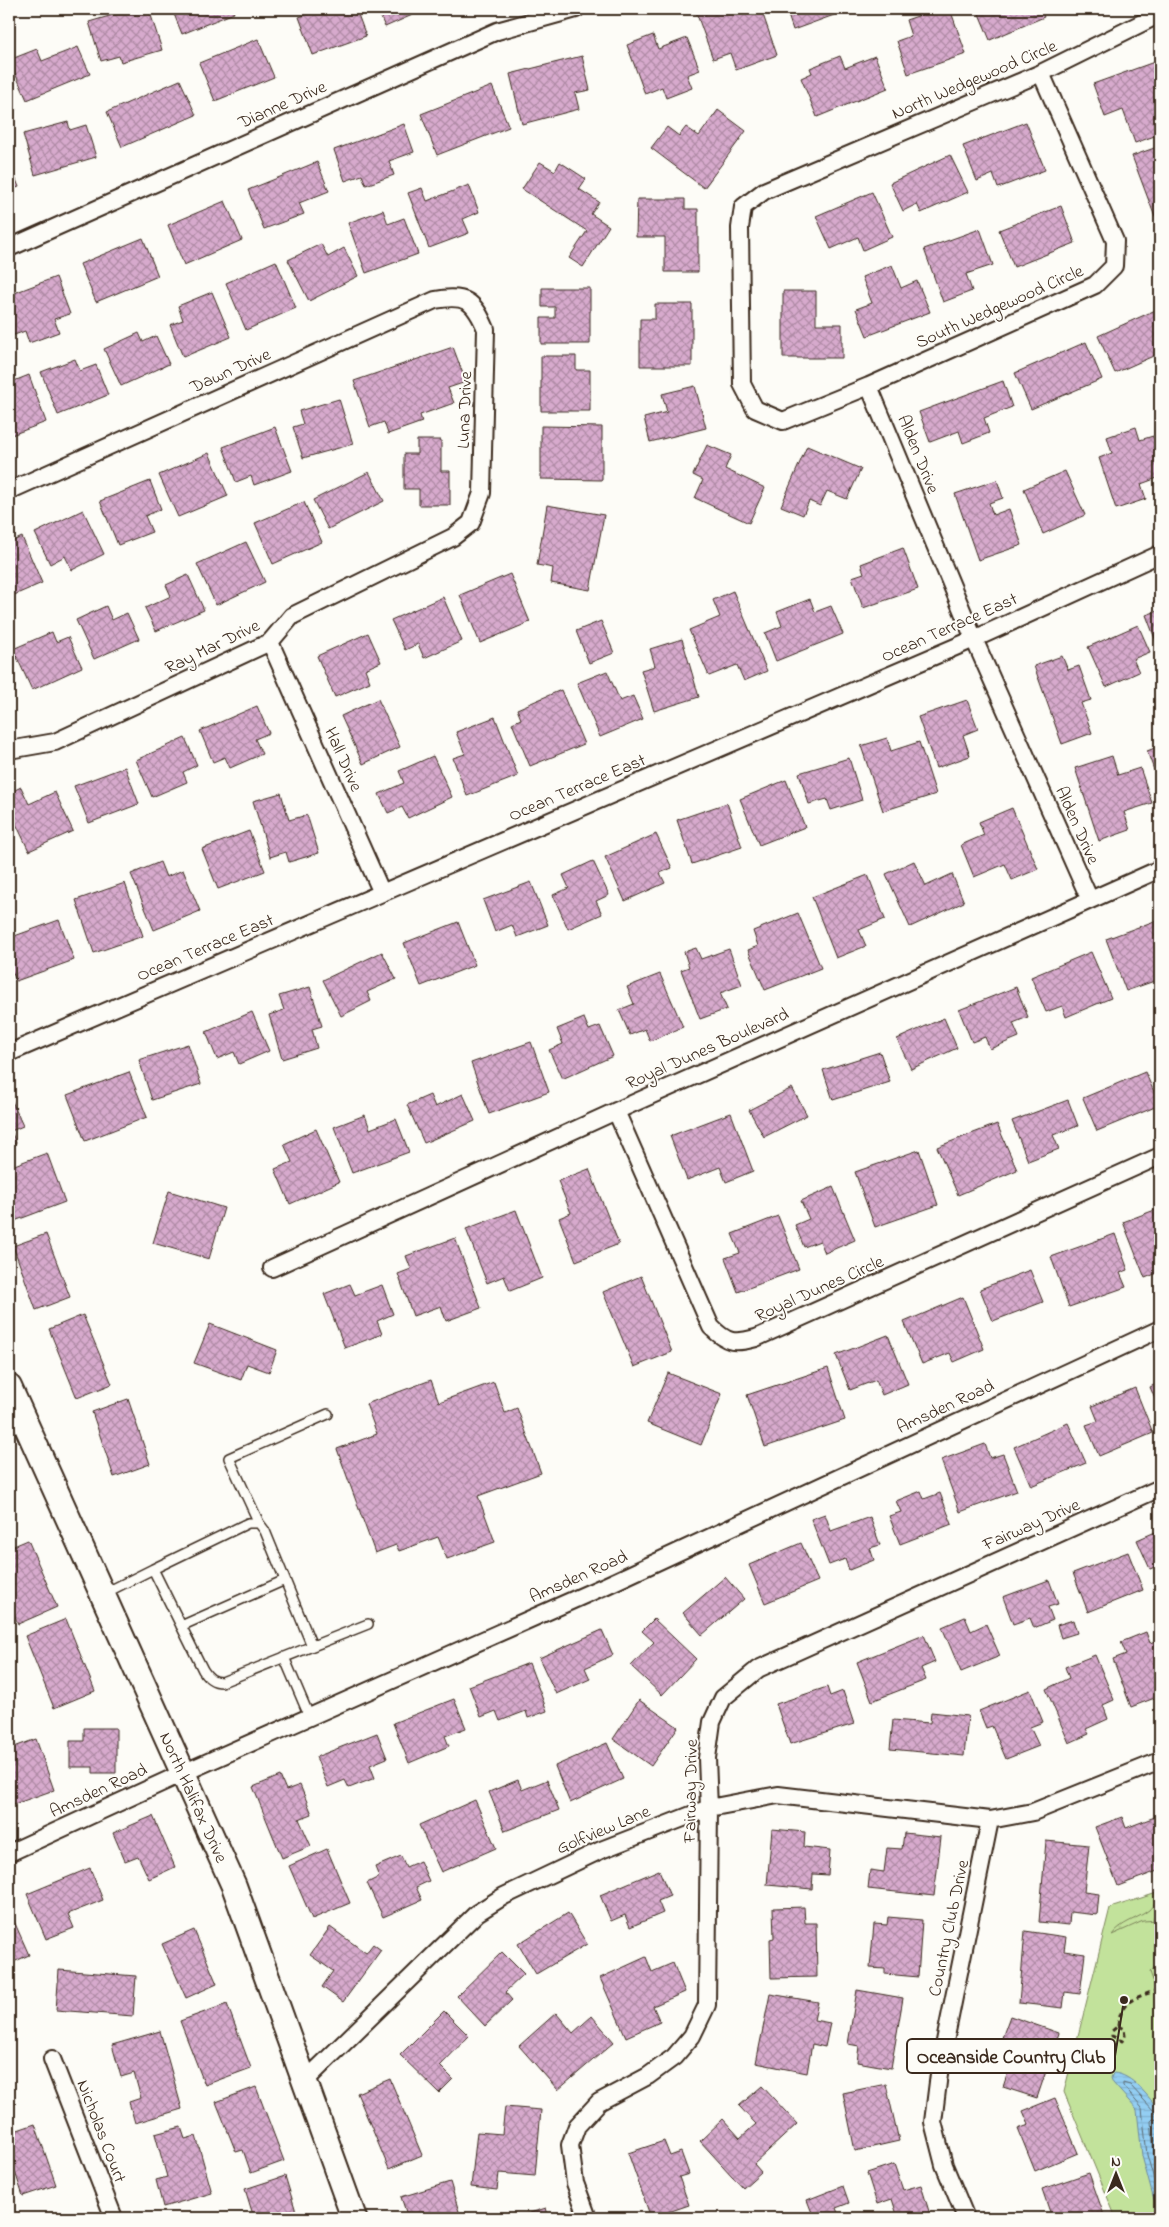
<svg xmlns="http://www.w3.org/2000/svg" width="1169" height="2227" viewBox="0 0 1169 2227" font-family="'Indie Flower',sans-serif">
<defs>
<pattern id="forest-crowns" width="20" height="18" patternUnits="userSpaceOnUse" patternTransform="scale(1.25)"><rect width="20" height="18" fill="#c2e29b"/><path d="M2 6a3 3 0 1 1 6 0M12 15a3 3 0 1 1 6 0" fill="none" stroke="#a8c285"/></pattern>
<pattern id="water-rules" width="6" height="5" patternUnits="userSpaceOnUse" patternTransform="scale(1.25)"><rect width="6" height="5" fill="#93cef3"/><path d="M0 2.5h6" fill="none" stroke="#80b1d0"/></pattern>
<pattern id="building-cross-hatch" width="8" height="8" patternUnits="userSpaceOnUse" patternTransform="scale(1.25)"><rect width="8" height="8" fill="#d7aacd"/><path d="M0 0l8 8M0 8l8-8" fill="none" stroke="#b08ba6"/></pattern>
</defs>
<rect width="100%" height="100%" fill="#fdfcf7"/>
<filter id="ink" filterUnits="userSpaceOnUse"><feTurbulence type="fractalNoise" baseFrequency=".02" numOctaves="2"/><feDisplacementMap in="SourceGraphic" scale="10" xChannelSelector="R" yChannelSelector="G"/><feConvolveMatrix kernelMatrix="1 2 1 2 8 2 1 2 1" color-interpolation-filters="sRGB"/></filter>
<g filter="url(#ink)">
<path fill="#c2e29b" stroke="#7e865c" d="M1160,1892v326h-44l-52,-126 46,-184z"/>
<path fill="url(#forest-crowns)" stroke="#7e865c" d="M1160,1900v20l-17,1 -31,14c9,-13 24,-15 37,-25 4,-4 5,-8 11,-10z
M1160,1962v22l-5,2 -5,-14z"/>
<path fill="url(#water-rules)" stroke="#708c9e" d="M1113,2073c20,1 35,24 47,38v101l-7,-15 -11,-41 -5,-46 -24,-27 -2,-5z"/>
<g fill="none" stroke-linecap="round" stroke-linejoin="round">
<path stroke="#5e6c73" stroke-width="1" d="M1160,2113l-5,-1 -25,-27 -7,-2v3l19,22 5,47 13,45
M1160,2120l-7,-1 -2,2 3,33 6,25"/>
</g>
<path fill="url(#building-cross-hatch)" stroke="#3b2a1e" d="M133,9h16l13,41 -41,12 -2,-6 -18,5 -12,-39z
M172,9h60l2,4 -52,21z
M323,9h33l10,27 -53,19 -14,-38z
M377,9h49l-41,18z
M695,9h66l16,46 -41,15 -6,-17 -17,6z
M786,9h58l1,2 -52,19z
M938,9h12l16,45 -58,20 -11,-33 14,-5 -5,-16z
M977,9h64l3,8 -54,23z
M653,35l5,14 29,-11 13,32 -13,5 5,13 -26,10 -4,-11 -17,7 -18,-49z
M258,39l16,38 -59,24 -16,-38z
M78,47l12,27 -63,26 -18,-40 28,-11 5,12z
M582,56l8,34 -15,3 4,16 -57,15 -12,-50z
M840,56l5,12 30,-12 13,32 -71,29 -16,-39 11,-5 -2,-5z
M1157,61l3,7v66l-25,9 -12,-33 -18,7 -12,-33z
M180,80l16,35 -74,32 -15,-35z
M492,86l17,41 -72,28 -16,-41z
M9,92l7,18 -7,3z
M718,110l28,21 -42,57 -53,-40 16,-21 12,9 7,-9 13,9z
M68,122l2,8 16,-5 10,32 -61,18 -12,-41z
M1026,122l19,48 -47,18 -5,-14 -16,7 -14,-35z
M404,124l10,28 -25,9 5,14 -28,10 -4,-10 -17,6 -11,-31z
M1160,146v78l-2,1 -26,-69z
M950,155l18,37 -47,21 -4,-9 -14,7 -13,-28z
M9,162l10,25 -10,4z
M317,162l12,29 -30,12 5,11 -40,15 -16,-39z
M540,162l15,9 5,-9 26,17 -7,10 20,13 -8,12 18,12 -26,41 -14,-9 18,-27 -65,-42z
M469,185l10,27 -16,7 6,14 -40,15 -21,-55 14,-5 5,13z
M872,192l20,45 -29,13 -5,-13 -27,12 -15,-33z
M637,199h48v10h13v63h-33v-35h-29z
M225,201l17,39 -58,25 -16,-40z
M1061,206l14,37 -61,24 -15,-37z
M383,210l5,14 16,-6 14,36 -52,19 -18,-50z
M980,229l13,36 -27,9 6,17 -29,11 -19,-53z
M143,238l15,38 -62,26 -16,-38z
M321,244l7,13 16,-9 14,28 -49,25 -21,-41z
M276,261l20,47 -50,22 -20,-47z
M892,265l9,23 16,-7 13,31 -63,24 -11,-27 16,-6 -10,-26z
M56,277l14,37 -16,5 5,13 -30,11 -4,-12 -16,6v-42z
M542,288h48v56h-49v-26h14v-11h-13z
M783,291h33v33h26v34h-59z
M212,292l19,45 -48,20 -13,-32 13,-5 -5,-14z
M655,304h37v62h-52v-47h15z
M1160,308v45l-45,20 -17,-37z
M139,333l4,9 13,-6 13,28 -48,22 -17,-37z
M1086,342l16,37 -71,30 -16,-36z
M453,347l13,35 -18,6 6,15 -34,12 2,7 -34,12 -4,-12 -14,5 -16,-46z
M541,356h35v14h14v41h-49z
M75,359l5,12 16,-6 12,30 -50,20 -17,-43z
M29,375l17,47 -37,14v-53z
M1003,381l9,26 -28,11 5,15 -26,10 -4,-12 -29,11 -11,-30z
M695,386l11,42 -56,14 -6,-24 23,-6 -5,-18z
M339,399l14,45 -50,14 -10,-31 10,-3 -4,-13z
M541,426l61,1v53l-61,-1z
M275,427l17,44 -38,14 -3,-9 -15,6 -13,-35z
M1136,427l4,13 13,-4 7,16v25l-19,7 5,15 -30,10 -17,-51 13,-5 -5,-16z
M417,440h24v31h9v34h-31v-16h-15v-35h13z
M707,445l24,10 -6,14 40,19 -16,35 -54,-25 8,-18 -10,-5z
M807,446l54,23 -14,30 -20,-8 -7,15 -11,-5 -6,14 -22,-9z
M209,453l19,43 -50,21 -19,-42z
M1065,471l20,44 -42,19 -19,-45z
M369,472l15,29 -56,28 -15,-29z
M997,480l6,18 -14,5 4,12 16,-6 13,36 -44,15 -23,-66z
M150,481l11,28 -16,7 7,16 -34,13 -18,-44z
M304,502l18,40 -49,22 -18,-41z
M547,505l57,10 -14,75 -39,-7 2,-15 -16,-3z
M83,510l21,44 -32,16 -7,-14 -15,8 -15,-31z
M22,537l20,46 -30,13 -3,-8v-45z
M246,542l19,40 -49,23 -19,-41z
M903,548l15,41 -55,19 -11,-31 12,-4 -3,-9z
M510,574l20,48 -50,21 -20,-48z
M188,575l16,35 -48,21 -11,-23 26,-12 -5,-11z
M733,591l34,80 -23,10 -7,-16 -28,11 -20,-46 31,-13 -7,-17z
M443,597l19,44 -38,17 -6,-14 -13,6 -14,-30z
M810,599l5,13 16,-6 12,28 -67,27 -11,-28 17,-7 -5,-14z
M106,606l6,14 15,-7 12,26 -45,20 -18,-39z
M1160,610v38l-1,1 -13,-34z
M601,621l13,32 -25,10 -13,-32z
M1138,625l12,27 -17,7 6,13 -33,15 -18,-40z
M52,632l4,10 12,-5 14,30 -50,23 -19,-41z
M368,633l13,29 -16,7 5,13 -35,15 -18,-41z
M682,639l17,58 -45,14 -13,-41 14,-4 -5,-17z
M1062,656l6,14 11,-4 12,34 -10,3 11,30 -30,11 -28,-78z
M607,671l13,30 13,-5 10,23 -43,18 -23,-54z
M9,676l6,12 -6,3z
M561,690l23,54 -54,22 -18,-43 9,-4 -4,-10z
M378,699l22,48 -37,17 -22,-48z
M967,700l11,29 -15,6 7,21 -34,12 -18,-51z
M257,706l12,27 -14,6 7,15 -32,14 -5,-11 -12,5 -13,-31z
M495,717l23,59 -51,20 -14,-38 12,-4 -9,-22z
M185,738l12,27 -14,7 4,10 -35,15 -16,-37z
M887,738l4,13 28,-9 17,52 -53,17 -22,-65z
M1160,746v40l-13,-35z
M433,756l19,41 -44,21 -6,-11 -14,6 -9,-19 25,-11 -5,-12z
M1112,756l6,19 22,-7 12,35 -28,9 6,18 -31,11 -24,-73z
M849,758l13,42 -31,10 -4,-11 -18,5 -10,-31z
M125,767l14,37 -50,19 -15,-37z
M786,780l19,47 -46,18 -19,-46z
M21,787l8,17 26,-12 18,39 -44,20 -20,-42v-16z
M281,793l8,27 18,-5 12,38 -30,9 -3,-10 -16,5 -17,-56z
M727,803l15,44 -50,17 -15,-44z
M1012,808l26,61 -26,11 -7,-16 -31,13 -13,-32 23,-10 -5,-13z
M249,831l16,40 -47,18 -16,-40z
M656,834l16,34 -12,5 5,10 -40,18 -20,-44z
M593,861l16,34 -13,6 6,13 -34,15 -15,-34 16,-7 -6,-13z
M914,861l12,25 26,-12 12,28 -54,25 -24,-53z
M160,862l6,15 17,-7 17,41 -46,19 -23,-56z
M868,875l17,44 -26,11 7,16 -30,12 -24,-61z
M531,882l17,43 -31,12 -5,-12 -17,7 -12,-32z
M125,883l18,53 -49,17 -18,-53z
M798,913l23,55 -56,22 -17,-40 10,-4 -5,-15z
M1160,919v60l-34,12 -20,-52z
M59,920l15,40 -58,21 -7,-18v-25z
M458,922l17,43 -54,21 -17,-43z
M696,948l5,11 28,-10 13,36 -22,8 7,16 -27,10 -19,-49 8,-3 -5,-15z
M382,952l14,27 -29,13 4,9 -30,15 -18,-36z
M1091,952l20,46 -45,19 -4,-11 -16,6 -15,-35z
M660,974l23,53 -33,14 -5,-12 -15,6 -11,-25 15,-6 -7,-17z
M310,987l12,39 -10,3 5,19 -35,11 -13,-44 15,-5 -5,-14z
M1016,987l12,30 -15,6 6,14 -29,12 -5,-12 -13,5 -13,-32z
M252,1012l17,39 -30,13 -5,-12 -17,7 -11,-27z
M584,1018l5,12 11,-4 13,30 -51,23 -13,-29 14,-6 -6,-15z
M944,1018l13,30 -46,21 -14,-30z
M531,1042l18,50 -60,22 -18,-51z
M188,1044l13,40 -49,16 -13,-40z
M880,1052l10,30 -57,18 -10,-30z
M129,1072l18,45 -62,24 -18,-46z
M1145,1072l15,33 -63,26 -14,-33z
M792,1088l15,27 -43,22 -15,-27z
M463,1094l12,27 -51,22 -17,-38 23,-10 5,12z
M9,1099h2l12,27 -12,5 5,12 -7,3z
M1068,1100l10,26 -25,9 6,14 -31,12 -16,-40z
M731,1113l22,58 -27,11 -6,-15 -33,13 -17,-44z
M365,1115l5,14 26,-10 13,33 -57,21 -18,-46z
M997,1124l20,46 -59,25 -21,-48z
M316,1129l23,53 -49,22 -15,-35 17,-7 -8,-18z
M919,1150l19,55 -63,22 -20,-55z
M47,1153l18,49 -56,21v-56z
M589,1169l30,75 -43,17 -17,-43 12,-5 -13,-32z
M833,1187l22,53 -30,13 -5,-12 -16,6 -9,-22 14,-6 -8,-18z
M169,1191l55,17 -15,51 -56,-16z
M1160,1208v64l-15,6 -22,-56z
M516,1210l26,68 -32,13 -6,-15 -17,7 -21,-54z
M778,1216l21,53 -61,23 -13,-34 15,-5 -8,-19z
M46,1234l24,63 -34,13 -23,-64z
M1115,1234l13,36 -8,3 6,14 -57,20 -18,-50z
M455,1238l26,70 -35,13 -5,-15 -28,10 -15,-42 13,-5 -5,-13z
M1030,1270l13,32 -50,19 -13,-32z
M641,1276l31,76 -38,15 -31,-75z
M350,1284l5,11 27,-10 11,29 -16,7 5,13 -37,14 -21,-54z
M963,1297l21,52 -30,13 -4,-9 -28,11 -18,-42z
M83,1315l29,69 -35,14 -28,-69z
M210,1324l67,26 -8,22 -22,-8 -6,16 -47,-17z
M888,1335l20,49 -26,11 -6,-15 -26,10 -14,-35z
M828,1368l17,52 -80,27 -18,-52z
M668,1373l54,21 -21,51 -54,-22z
M431,1380l8,22 55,-20 11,31 12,-5 24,65 -63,23 17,46 -48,17 -9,-22 -39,14 -3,-6 -21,8 -38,-104 40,-15 -11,-30z
M1160,1382v29l-10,-24z
M1135,1388l18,45 -54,23 -13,-31 12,-4 -6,-15z
M128,1399l22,65 -36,13 -22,-65z
M1068,1423l18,40 -55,23 -17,-39z
M985,1444l5,14 13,-4 14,37 -57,21 -19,-52z
M921,1491l3,8 16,-6 12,31 -52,20 -11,-28 12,-4 -5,-11z
M825,1514l6,17 39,-14 10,28 -10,3 4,12 -25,10 -4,-11 -16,6 -18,-46z
M1160,1530v35l-10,4 -13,-29z
M28,1540l29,67 -39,17 -9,-23v-53z
M801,1543l17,38 -53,22 -16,-38z
M1128,1552l15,38 -55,22 -15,-39z
M725,1577l19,22 -42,36 -19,-22z
M1049,1580l9,24 -10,3 5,13 -19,8 -4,-10 -17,6 -10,-27z
M965,1617l6,14 15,-7 14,32 -39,16 -19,-45z
M66,1619l29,72 -41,17 -29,-72z
M654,1619l42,40 -34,36 -31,-29 23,-24 -12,-11z
M1073,1620l4,13 -16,5 -4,-13z
M602,1630l11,25 -28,13 5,11 -34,15 -17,-36z
M1146,1632l4,11 10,-4v57l-29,11 -18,-48 13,-5 -5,-12z
M924,1635l11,27 -14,6 5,12 -54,21 -15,-39z
M1095,1655l19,45 -11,5 5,14 -22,10 3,5 -20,9 -23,-54 23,-11 -4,-11z
M529,1663l18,48 -19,7 -2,-7 -26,10 -4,-10 -15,6 -12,-31z
M827,1687l3,9 13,-5 11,33 -64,20 -14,-40z
M1030,1690l13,32 -13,5 9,19 -33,13 -14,-33 -6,2 -7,-17z
M454,1699l12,29 -21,8 4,10 -40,17 -16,-40z
M639,1700l39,27 -27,39 -38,-27z
M931,1712l37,4 -4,40 -74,-7 3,-29 37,3z
M84,1728h32v45h-23v-6h-23v-26h14z
M377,1733l10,25 -17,7 5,13 -26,10 -4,-8 -17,7 -12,-30z
M36,1739l18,51 -45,16v-57z
M607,1743l16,36 -53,24 -15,-37z
M280,1776l6,14 14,-5 12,29 -13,5 12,27 -29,12 -29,-71z
M518,1780l4,10 25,-10 12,30 -54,21 -16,-39z
M475,1800l21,48 -55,24 -22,-47z
M1160,1815v55l-42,16 -23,-59 27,-10 4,11z
M153,1816l22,51 -26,12 -11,-23 -13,5 -12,-28z
M772,1829l33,3 -1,15 26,3 -2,25 -15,-1 -1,15 -45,-4z
M904,1833l37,4 -7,59 -66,-7 2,-19 14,2 3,-24 15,1z
M1046,1841l43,4 -5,47 15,2 -2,21 -27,-3 -1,13 -30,-3z
M327,1849l23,54 -38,16 -23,-53z
M401,1856l5,11 14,-6 9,20 -13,6 6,13 -39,17 -16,-34 12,-6 -4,-10z
M90,1868l13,32 -35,14 6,14 -28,11 -19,-45z
M659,1870l11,26 -12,5 5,12 -33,14 -5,-12 -14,6 -11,-26z
M804,1907l1,16h11l1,54 -46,1 -1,-39 4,-1 -1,-30z
M9,1910l20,45 -20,9z
M568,1913l19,31 -51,30 -18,-30z
M888,1917l34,3 -4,57 -33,-3v-5l-15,-1 4,-44 13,1z
M330,1927l36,26 7,-9 8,6 -38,52 -21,-15 11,-16 -23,-16z
M194,1930l23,54 -31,14 -24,-54z
M1025,1931l41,6 -2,14 21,3 -5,40 -15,-2 -2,16 -44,-5z
M502,1952l22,22 -19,18 7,8 -27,26 -28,-30z
M646,1957l6,15 21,-9 12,29 -32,14 7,16 -34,15 -26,-59z
M59,1970l77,6 -3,40 -77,-6z
M857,1990l46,8 -12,70 -34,-6 2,-16 -11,-2z
M770,1994l48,8 -4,18 16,3 -5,24 -13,-3 -5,29 -51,-10z
M227,2004l24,64 -46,17 -25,-64z
M444,2011l25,25 -29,30 13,13 -14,14 -39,-38z
M556,2013l17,20 19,-17 22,26 -56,48 -39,-44z
M1010,2016l49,17 -22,65 -34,-11 12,-36 -16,-5z
M160,2031l22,78 -47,14 -6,-21 12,-4 -7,-25 -13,4 -9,-32z
M390,2079l32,76 -33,14 -32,-76z
M886,2084l13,57 -44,10 -12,-58z
M762,2086l35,38 -43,40 7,8 -18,16 -43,-47 23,-22 17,19 16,-14 -17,-18z
M256,2087l28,74 -33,12 -8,-23 -7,2 -20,-50z
M1055,2098l23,55 -43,18 -17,-42 11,-4 -6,-14z
M505,2107l36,3 -6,66 -36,-3 -2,17 -26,-3 6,-55 25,2z
M35,2124l21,61 -33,11 -14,-42v-21z
M181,2127l4,12 11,-3 16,57 -49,14 -7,-27 11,-3 -12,-43z
M664,2141l6,15 11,-4 8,22 -10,3 10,28 -38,13 -23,-65z
M894,2164l9,26 18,-5 10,33h-33l-6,-19 -15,5 -10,-31z
M1089,2173l16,45h-36l-2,-5 -15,5 -10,-29z
M285,2176l13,42h-44l-9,-29z
M450,2182l11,36h-53l-7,-21z
M843,2186l6,17 -13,5 4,10h-26l-7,-18z
M546,2208l3,10h-35z"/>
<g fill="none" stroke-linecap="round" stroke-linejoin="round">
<defs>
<path id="lane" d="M259,1523l-30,-65 99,-44
M153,1569l95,-46h11l6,8 47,115
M103,1594l50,-25 50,101c5,8 10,12 19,12l146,-58
M181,1626l104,-46
M284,1657l26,61"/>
<path id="street" d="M1041,73l74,168 -1,25 -19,19 -226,101 -86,35 -28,-12 -13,-25 -2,-156 3,-21 21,-16 277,-118 119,-59
M9,248l488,-217 79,-22
M869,386l105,253 116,261
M9,491l426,-191c31,-6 39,1 51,29l-4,164 -11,30 -18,14 -161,79 -22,26 -215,100 -46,8
M270,642l112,251
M9,1053l965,-414 186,-85
M616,1111l95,216c16,16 23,17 45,11l404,-182
M272,1268l344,-157 544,-242
M9,1853l174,-80 424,-188 553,-256
M52,2059l62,159
M305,2081l172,-168 27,-17 97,-46 108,-42 69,-13 212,25 43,-8 127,-51
M588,2218l-13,-35 -5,-38 7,-19 22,-24 49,-26 26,-19 18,-21 15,-31 2,-197 -2,-50 5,-36 11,-24 35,-29 402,-181
M966,2218l-22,-53 -11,-43 7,-56 50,-246"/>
<g id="secondary">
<path id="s1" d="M9,1387l225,499 120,332"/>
</g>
</defs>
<use href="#lane" stroke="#3b2a1e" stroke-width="12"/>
<use href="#street" stroke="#3b2a1e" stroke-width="20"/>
<use href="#secondary" stroke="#3b2a1e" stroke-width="28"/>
<path stroke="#3b2a1e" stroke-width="3" stroke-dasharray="5 4" stroke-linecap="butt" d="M1118,2026c3,-28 19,-28 42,-37
M1118,2026l6,3 1,7 -3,5 -10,-5v-5z"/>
<use href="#lane" stroke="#fdfcf7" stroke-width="9"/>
<use href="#street" stroke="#fdfcf7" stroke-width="16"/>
<use href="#secondary" stroke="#fdfcf7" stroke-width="24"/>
</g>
</g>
<g text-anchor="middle" stroke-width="4" stroke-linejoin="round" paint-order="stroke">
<g font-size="18" fill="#3b2a1e" stroke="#fdfcf7">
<text transform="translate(974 79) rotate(-23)" y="6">North Wedgewood Circle</text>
<text transform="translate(282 104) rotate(-24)" y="6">Dianne Drive</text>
<text transform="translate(999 306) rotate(-24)" y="6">South Wedgewood Circle</text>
<text transform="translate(230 370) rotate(-24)" y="6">Dawn Drive</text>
<text transform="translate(464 410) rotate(-88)" y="6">Luna Drive</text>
<text transform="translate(919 454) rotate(68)" y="6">Alden Drive</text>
<text transform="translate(949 627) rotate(-24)" y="6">Ocean Terrace East</text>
<text transform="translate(212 646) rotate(-26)" y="6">Ray Mar Drive</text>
<text transform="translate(344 759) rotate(66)" y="6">Hall Drive</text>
<text transform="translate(577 787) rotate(-23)" y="6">Ocean Terrace East</text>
<text transform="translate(1078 825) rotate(66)" y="6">Alden Drive</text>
<text transform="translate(205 947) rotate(-23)" y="6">Ocean Terrace East</text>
<text transform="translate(707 1048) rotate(-24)" y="6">Royal Dunes Boulevard</text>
<text transform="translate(819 1288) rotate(-24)" y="6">Royal Dunes Circle</text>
<text transform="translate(945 1406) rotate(-25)" y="6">Amsden Road</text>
<text transform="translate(1031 1524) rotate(-24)" y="6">Fairway Drive</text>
<text transform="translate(578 1576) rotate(-24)" y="6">Amsden Road</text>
<text transform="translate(98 1790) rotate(-25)" y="6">Amsden Road</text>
<text transform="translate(690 1791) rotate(-89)" y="6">Fairway Drive</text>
<text dy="6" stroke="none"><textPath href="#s1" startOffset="450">North Halifax Drive</textPath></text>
<text transform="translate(603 1829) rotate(-23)" y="6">Golfview Lane</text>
<text transform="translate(948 1928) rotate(-78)" y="6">Country Club Drive</text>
<text transform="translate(102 2131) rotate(69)" y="6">Nicholas Court</text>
</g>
</g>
<path fill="none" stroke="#3b2a1e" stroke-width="2" d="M1124 2000L1115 2056"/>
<circle fill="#3b2a1e" stroke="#fdfcf7" stroke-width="2" cx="1124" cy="2000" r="5"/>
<rect fill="#fdfcf7" stroke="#3b2a1e" stroke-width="2" x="907" y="2039" width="208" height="34" rx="5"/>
<g font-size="19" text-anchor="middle" font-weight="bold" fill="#3b2a1e">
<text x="1011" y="2063">Oceanside Country Club</text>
</g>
<rect width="1169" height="2227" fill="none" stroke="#fdfcf7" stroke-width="30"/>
<rect x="15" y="15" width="1139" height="2197" fill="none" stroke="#3b2a1e" stroke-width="2" filter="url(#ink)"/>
<g transform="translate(1116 2174)" stroke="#fdfcf7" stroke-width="4" paint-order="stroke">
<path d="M0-4L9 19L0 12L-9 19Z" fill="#3b2a1e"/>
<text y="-8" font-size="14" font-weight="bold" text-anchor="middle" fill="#3b2a1e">N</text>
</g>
</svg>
